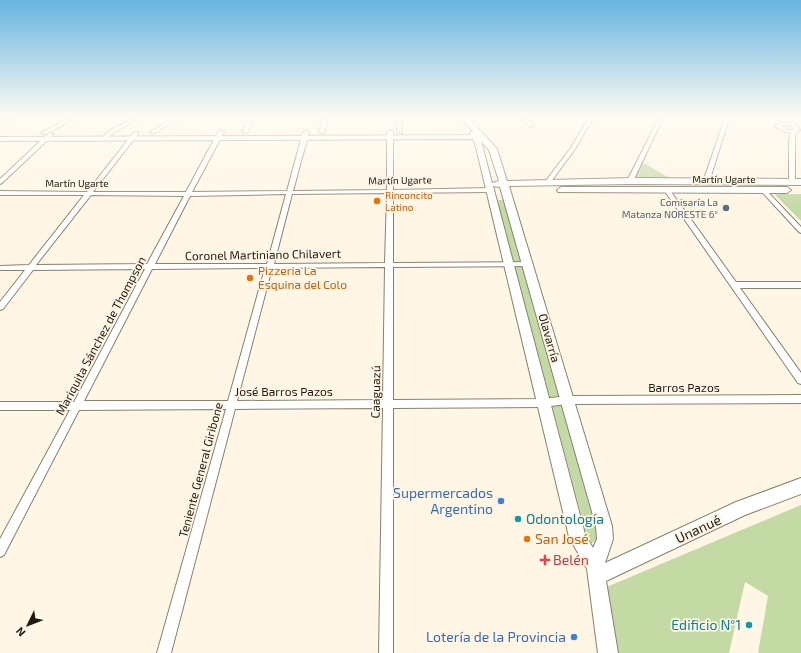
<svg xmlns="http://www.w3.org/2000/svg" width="801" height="653" viewBox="0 0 801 653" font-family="'Exo 2',sans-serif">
<rect width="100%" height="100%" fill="#fff6e5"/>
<path fill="#c4daa4" d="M641,163h3l27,16 -36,-1z
M777,194h24v27l-26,-26z
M497,200h7l95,339 -10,5z
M801,505v148h-43l10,-57 -23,-14 -16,71h-112l-13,-63 5,-4z"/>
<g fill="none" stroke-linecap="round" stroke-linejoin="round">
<defs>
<path id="street" d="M9,118h5l-14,6v-3z
M70,118h5l-29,16 -5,-1z
M134,118h5l-26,15 -7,7 -5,-1 8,-8z
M174,118h5l-24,15 -5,-1z
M249,118h4l-5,14 -5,1 -1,-1z
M323,118h4l-2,14 -3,2 -3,-2z
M397,118h4l1,15 -5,-1z
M521,118h4l9,8 -4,1z
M589,118h4l-18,31 -25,34h-4l-1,-1 25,-33z
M659,118h4l-30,63 -5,1 -1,-1z
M725,118h4l-18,58 2,5 -3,2 -2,-1 -3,-6z
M779,122l16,2 5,6 -4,2 -1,8v42l-3,2 -3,-2v-42l2,-7 -8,-2 -7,-4v-1zM782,125l9,1 4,3 -7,1 -7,-4z
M221,130l3,2 -32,60 95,-1 16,-59 3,-2 3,2 -16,59 94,-1v-58l3,-2 3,2v58l97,-2 3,2 -3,2 -97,1v70l134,-1 4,2 -4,2 -134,1v133l150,-1 24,-3 234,-1v8l-234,1 -24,3 -150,1v245h-14l4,-245 -148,1 -64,244h-14l69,-244 -147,1 -75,145 -4,2v-18l70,-129h-70v-8h74l71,-133 -112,1 -30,39 -3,1v-8l25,-32h-25v-4l29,-1 55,-70h-84v-4l87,1 47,-60h4v2l-45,58h93l32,-60zM387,193l-2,70 -111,1 18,-70zM286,194l-19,70h-112l35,-68zM91,195l93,1 -37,68 -111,1zM385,267l-2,133 -146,1 35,-133zM265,268l-37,133h-144l68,-132z
M49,133l5,1 -52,49 -2,1v-5z
M667,188l2,1 67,93h65v6h-61l61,85v11l-3,-1 -134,-193z
M763,188l2,1 36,38v6l-2,-1 -38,-41v-2z"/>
<path id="secondary" d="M461,118h8l28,31 10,32 123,-3 171,1v6l-171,-1 -121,2 103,340 1,13 -8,24 131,-61 65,-24v16l-56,21 -139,66 12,72h-20l-11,-84 -18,-32 -94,-394 -2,-4 -473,2v-4l470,-2v-3h3zM481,141l8,9 10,31 -7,2zM493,186l7,1 96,339 1,13 -4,9 -8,-14z
M561,187h226l4,3 -4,3 -229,-1 -1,-2z"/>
</defs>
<use href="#street" stroke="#89806d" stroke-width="2"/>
<use href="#secondary" stroke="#89806d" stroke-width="2"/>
<use href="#street" fill="#fff" fill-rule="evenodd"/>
<use href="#secondary" fill="#fff" fill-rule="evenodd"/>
</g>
<linearGradient id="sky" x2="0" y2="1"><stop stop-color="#66b4e0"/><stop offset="0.56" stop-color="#fffbf3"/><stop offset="1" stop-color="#fffbf3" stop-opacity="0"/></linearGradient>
<rect width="801" height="209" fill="url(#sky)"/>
<g fill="#e8710a" stroke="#fff6e5" stroke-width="1.5">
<circle cx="377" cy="201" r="4"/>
<circle cx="250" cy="278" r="4"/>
<circle cx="527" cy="539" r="4"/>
</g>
<circle fill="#5c6f8a" stroke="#fff6e5" stroke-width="1.5" cx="726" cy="208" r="4"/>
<g fill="#3f7fe0" stroke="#fff6e5" stroke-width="1.5">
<circle cx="501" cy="501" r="4"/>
<circle cx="574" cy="637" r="4"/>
</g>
<g fill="#0f9aa8" stroke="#fff6e5" stroke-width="1.5">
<circle cx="518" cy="519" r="4"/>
<circle cx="749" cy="625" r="4"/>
</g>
<path fill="#e0444e" stroke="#fff6e5" stroke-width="1.5" d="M543 554h4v4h4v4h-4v4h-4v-4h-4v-4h4z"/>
<g text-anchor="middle" stroke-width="3.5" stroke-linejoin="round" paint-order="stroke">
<g font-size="10" fill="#1f1b14" stroke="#fff6e5">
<text x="724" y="183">Martín Ugarte</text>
<text transform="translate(400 180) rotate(-1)" y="4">Martín Ugarte</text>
<text x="77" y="187">Martín Ugarte</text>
</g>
<g font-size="10" fill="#c56008" stroke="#fff6e5" text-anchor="start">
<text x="385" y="199">Rinconcito<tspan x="385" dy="12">Latino</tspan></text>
</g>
<g font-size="10" fill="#4e5e75" stroke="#fff6e5" text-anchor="end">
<text x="718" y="206">Comisaría La<tspan x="718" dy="12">Matanza NORESTE 6°</tspan></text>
</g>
<g font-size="12" fill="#1f1b14" stroke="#fff6e5">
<text transform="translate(263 255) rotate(-1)" y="4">Coronel Martiniano Chilavert</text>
<text transform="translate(101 336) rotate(-62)" y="4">Mariquita Sánchez de Thompson</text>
<text transform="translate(549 338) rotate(74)" y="4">Olavarría</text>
<text x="684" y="392">Barros Pazos</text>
<text x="284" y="396">José Barros Pazos</text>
<text transform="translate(376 392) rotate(-89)" y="4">Caaguazú</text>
<text transform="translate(201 470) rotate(-75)" y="4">Teniente General Giribone</text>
</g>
<g font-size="12" fill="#c56008" stroke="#fff6e5" text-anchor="start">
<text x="258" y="275">Pizzeria La<tspan x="258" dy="14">Esquina del Colo</tspan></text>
</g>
<g font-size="14" fill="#366cbe" stroke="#fff6e5" text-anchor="end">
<text x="493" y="498">Supermercados<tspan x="493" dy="16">Argentino</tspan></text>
<text x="566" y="642">Lotería de la Provincia</text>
</g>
<g font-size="14" fill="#0d838f" stroke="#fff6e5" text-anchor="start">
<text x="526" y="524">Odontología</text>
<text x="741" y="630" text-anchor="end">Edificio N°1</text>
</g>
<g font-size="14" fill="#1f1b14" stroke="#fff6e5">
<text transform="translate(698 529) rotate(-25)" y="5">Unanué</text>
</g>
<g font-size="14" fill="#c56008" stroke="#fff6e5" text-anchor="start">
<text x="535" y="544">San José</text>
</g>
<g font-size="14" fill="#be3a42" stroke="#fff6e5" text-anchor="start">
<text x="553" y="565">Belén</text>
</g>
</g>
<g transform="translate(28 625) rotate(227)" stroke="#fff6e5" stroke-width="3" paint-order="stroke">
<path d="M0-3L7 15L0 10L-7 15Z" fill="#1f1b14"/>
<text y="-6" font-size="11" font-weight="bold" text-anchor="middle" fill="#1f1b14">N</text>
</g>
</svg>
